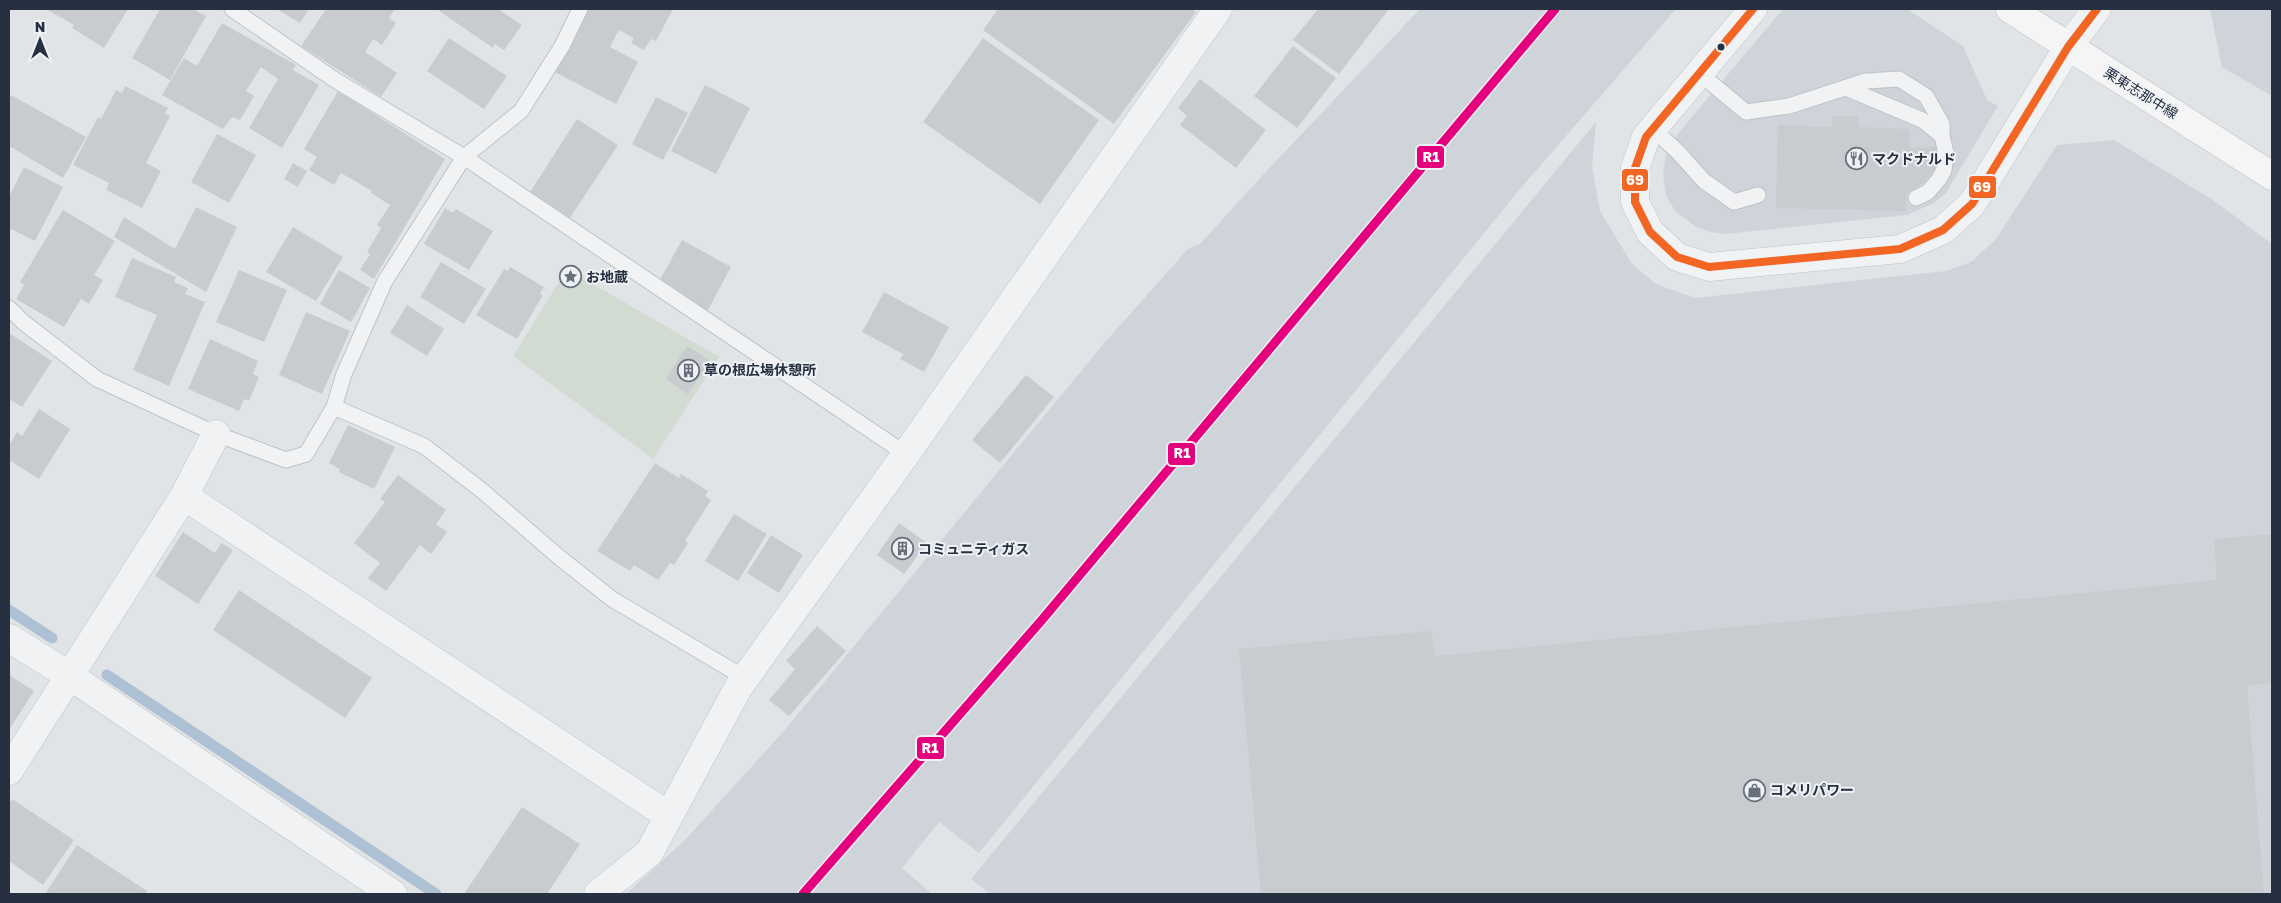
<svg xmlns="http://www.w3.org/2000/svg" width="2281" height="903" viewBox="0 0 2281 903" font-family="'Golos Text','Noto Sans JP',sans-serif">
<rect width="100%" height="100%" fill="#e1e4e7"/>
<path fill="#cfd3da" d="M1420,9h256l-156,180 -541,664 -40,-31 -37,46 30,26h-306l59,-54 98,-108 323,-391 82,-92 12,-5 61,-67z
M1783,9h124l56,37 24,54 11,6 -52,87 -12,10 -27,12 -182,19 -15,-2 -15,-6 -19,-14 -10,-16 -3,-22 3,-21 14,-22z
M2210,9h62v87l-50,-29z
M1596,122l-4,45 8,44 32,53 24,20 39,14 251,-27 25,-9 25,-23 61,-94 57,-5 99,60 59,44v650h-1282l-19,-15z"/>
<path fill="#d1dbd1" d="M567,269l152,88 -66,102 -140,-103z"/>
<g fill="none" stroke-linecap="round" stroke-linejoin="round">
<path stroke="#aec0d3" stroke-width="11" d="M9,610l43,28
M107,675l329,219"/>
</g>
<path fill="#c9cccf" d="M46,9h82l-24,39 -32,-20 2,-3z
M160,9h33l13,7 -36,64 -38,-22z
M277,9h32l-9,14z
M326,9h69l-6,9 7,5 -14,22 -9,-6 -8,13 32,21 -16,24 -80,-51z
M441,9h57l24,16 -18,25 -9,-6 -2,4 -54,-37z
M588,9h85l-17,32 -5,-2 -7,11 -13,-7 3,-5 -15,-8 -9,17 28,15 -22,42 -61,-32z
M998,9h193l5,3 -82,112 -131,-94z
M1318,9h71l-50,65 -46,-34z
M222,23l74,42 -3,5 26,15 -37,63 -33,-20 29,-49 -17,-12 -15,24 8,5 -14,24 -8,-3 -9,12 -61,-34 22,-37 13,8z
M449,38l58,38 -23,33 -57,-38z
M983,38l116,82 -59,84 -117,-82z
M1293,46l43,32 -39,50 -43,-32z
M1200,79l66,51 -30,38 -56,-43 7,-9 -9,-8z
M705,85l45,23 -34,66 -45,-23z
M125,86l43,22 -3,5 5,3 -24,47 15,8 -19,37 -36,-18 3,-7 -36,-18 25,-48 3,2 15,-29 6,3z
M338,91l107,68 -71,120 -14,-9 10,-16 -3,-2 14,-24 -4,-3 13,-20 -19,-12 1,-2 -31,-18 -7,12 -25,-15 8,-13 -13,-8z
M11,95l75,42 -23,41 -54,-32v-47z
M656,97l32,16 -25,47 -31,-16z
M1832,116h26v11l52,2v19l26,-1 -1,23 -17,18 -12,5v18l-130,-3 2,-83 54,2z
M577,119l41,26 -48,73 -40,-26z
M217,134l39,21 -27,48 -38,-21z
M293,163l14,8 -9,16 -14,-8z
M24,167l39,20 -28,54 -26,-13v-31z
M196,207l41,20 -31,65 -92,-55 10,-20 51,32z
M445,208l8,5 3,-4 37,22 -24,39 -45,-26z
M63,210l52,31 -21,34 9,5 -14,24 -8,-5 -17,28 -48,-28 8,-14 -4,-3z
M293,227l50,30 -27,44 -50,-29z
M682,240l49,27 -24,45 -50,-27z
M132,258l44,19 -2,5 14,6 -3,6 20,8 -36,84 -36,-16 24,-55 -42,-18z
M441,262l45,27 -22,35 -44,-27z
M510,267l34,20 -4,7 3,1 -26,44 -41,-24 28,-46 4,2z
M239,270l48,20 -23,52 -48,-20z
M339,270l31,18 -19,34 -31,-18z
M884,292l65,35 -25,45 -24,-13 3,-5 -41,-22z
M407,305l37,24 -17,27 -37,-23z
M306,312l44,19 -28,63 -43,-19z
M9,333l43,28 -30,46 -13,-8z
M210,339l48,22 -5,13 6,3 -10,24 -5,-2 -5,12 -51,-22z
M687,346l23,15 -22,33 -22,-15z
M1026,375l28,22 -54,66 -28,-23z
M39,409l31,20 -31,50 -30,-19v-14l8,-14 5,4z
M348,425l47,22 -21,42 -35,-17 1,-3 -11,-6z
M655,463l24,15 2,-4 27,17 -3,5 6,4 -26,41 3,2 -14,22 -4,-2 -12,17 -24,-15 -4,6 -33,-20z
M398,475l48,35 -10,14 11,8 -16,22 -11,-9 -34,46 -18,-13 12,-15 -26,-20 31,-41 -5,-3z
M734,514l33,20 -29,47 -33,-20z
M899,523l28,20 -23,31 -27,-19z
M183,532l32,21 6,-10 12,7 -35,54 -43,-28z
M2272,534v149l-25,3 17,208h-1003l-22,-245 192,-18 4,25 782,-76 -3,-41z
M771,535l32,20 -24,38 -32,-20z
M239,590l133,88 -27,40 -132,-88z
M817,626l29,25 -57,65 -20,-16 26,-31 -9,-8z
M9,675l25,16 -25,39z
M12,799l62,41 -31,45 -34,-24v-57z
M522,807l58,37 -33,50h-83z
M77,845l70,46 -2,3h-100z"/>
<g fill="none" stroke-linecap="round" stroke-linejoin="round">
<defs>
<path id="service" d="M232,9l103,71 129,77 442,297
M1699,73l47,39 43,-6 77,-25 33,-2 27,17 16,28v12l4,17 -2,17 -5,9 -11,13 -12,6
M1846,88l76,32 20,16
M1653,129l25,23 26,29 30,21 24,-7
M9,308l14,14 74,57 119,55 70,26 20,-6 28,-47 10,-33 41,-93 79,-124 57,-46 41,-65 18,-37
M334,407l90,39 56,43 80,69 52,41 133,79"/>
<path id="minor" d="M184,496l485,320
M9,638l61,38 323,218
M9,771l175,-275 32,-62
M598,894l51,-41 89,-165 168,-234 312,-445"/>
<path id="tertiary" d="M1753,9l-107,128 -11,31v34l15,30 27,25 32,10 191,-18 43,-19 29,-26 96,-157 29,-38"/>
<path id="primary" d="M2010,9l262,167"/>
</defs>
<use href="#service" stroke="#bfc2c5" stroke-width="17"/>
<use href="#minor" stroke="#bfc2c5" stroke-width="29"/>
<use href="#tertiary" stroke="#bfc2c5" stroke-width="29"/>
<use href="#primary" stroke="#bdc1c5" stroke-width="29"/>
<use href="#service" stroke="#f1f2f3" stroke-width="15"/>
<use href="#minor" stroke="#f1f2f3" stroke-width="28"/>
<use href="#tertiary" stroke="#f1f2f3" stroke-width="28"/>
<use href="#primary" stroke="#f5f5f6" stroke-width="28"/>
<defs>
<path id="bus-1" d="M1753,9l-107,128 -11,31v34l15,30 27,25 32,10 191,-18 43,-19 29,-26 96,-157 29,-38"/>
</defs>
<use href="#bus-1" stroke="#eef2f6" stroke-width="11"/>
<use href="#bus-1" stroke="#f26522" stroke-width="8"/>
<defs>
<path id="rail-1" d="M803,894l238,-273 514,-612"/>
</defs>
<use href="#rail-1" stroke="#eef2f6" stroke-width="12"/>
<use href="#rail-1" stroke="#e5007d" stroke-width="9"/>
</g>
<defs>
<symbol id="restaurant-ring" viewBox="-11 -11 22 22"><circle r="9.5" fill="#eef2f6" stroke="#686f7b" stroke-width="1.5"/><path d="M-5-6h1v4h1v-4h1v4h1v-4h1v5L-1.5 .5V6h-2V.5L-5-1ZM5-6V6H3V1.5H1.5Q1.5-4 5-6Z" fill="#686f7b"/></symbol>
<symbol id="sight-ring" viewBox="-11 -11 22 22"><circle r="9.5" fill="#eef2f6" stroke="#686f7b" stroke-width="1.5"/><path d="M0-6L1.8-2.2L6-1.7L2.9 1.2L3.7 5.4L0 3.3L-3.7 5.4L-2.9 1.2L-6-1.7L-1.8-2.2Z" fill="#686f7b"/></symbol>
<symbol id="building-ring" viewBox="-11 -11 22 22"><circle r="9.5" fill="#eef2f6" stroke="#686f7b" stroke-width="1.5"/><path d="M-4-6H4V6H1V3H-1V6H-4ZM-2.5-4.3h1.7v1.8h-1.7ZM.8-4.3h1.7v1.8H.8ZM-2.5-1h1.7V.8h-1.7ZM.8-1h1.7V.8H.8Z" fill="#686f7b"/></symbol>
<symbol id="shop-ring" viewBox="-11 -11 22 22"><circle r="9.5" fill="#eef2f6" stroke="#686f7b" stroke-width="1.5"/><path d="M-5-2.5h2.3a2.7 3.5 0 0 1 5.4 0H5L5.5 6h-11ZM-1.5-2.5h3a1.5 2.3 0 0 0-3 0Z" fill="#686f7b"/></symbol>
</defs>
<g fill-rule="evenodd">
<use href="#restaurant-ring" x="1844" y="146" width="25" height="25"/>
<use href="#sight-ring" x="558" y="264" width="25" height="25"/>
<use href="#building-ring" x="676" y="358" width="25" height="25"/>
<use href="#building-ring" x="890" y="536" width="25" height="25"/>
<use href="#shop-ring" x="1742" y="778" width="25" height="25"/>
</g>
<circle fill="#273041" stroke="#eef2f6" stroke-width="2" cx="1721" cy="47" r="4.5"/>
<g text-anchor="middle" stroke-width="4" stroke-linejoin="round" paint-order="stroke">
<g font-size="14" fill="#273041" stroke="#eef2f6">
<text transform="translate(2141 93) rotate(32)" y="5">栗東志那中線</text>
</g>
<g font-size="14" font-weight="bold" fill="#273041" stroke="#eef2f6" text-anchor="start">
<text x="1872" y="164">マクドナルド</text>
<text x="586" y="282">お地蔵</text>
<text x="704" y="375">草の根広場休憩所</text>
<text x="918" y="554">コミュニティガス</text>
<text x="1770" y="795">コメリパワー</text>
</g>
</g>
<g stroke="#eef2f6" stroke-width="2">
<rect x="1416" y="145" width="29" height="24" rx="5" fill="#e5007d"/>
<rect x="1621" y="168" width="28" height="24" rx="5" fill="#f26522"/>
<rect x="1968" y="175" width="29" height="24" rx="5" fill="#f26522"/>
<rect x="1167" y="442" width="29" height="24" rx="5" fill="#e5007d"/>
<rect x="916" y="736" width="29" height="24" rx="5" fill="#e5007d"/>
</g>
<g font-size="14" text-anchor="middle" font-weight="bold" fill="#fff">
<text x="1431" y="162">R1</text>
<text x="1635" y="185">69</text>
<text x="1982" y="192">69</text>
<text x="1182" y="458">R1</text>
<text x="930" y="753">R1</text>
</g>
<rect width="2281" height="903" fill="none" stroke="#273041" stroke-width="20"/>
<g transform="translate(40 40)" stroke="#eef2f6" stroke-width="4" paint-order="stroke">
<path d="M0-4L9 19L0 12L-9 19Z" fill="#273041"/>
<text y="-8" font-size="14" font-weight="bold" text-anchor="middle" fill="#273041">N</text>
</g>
</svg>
